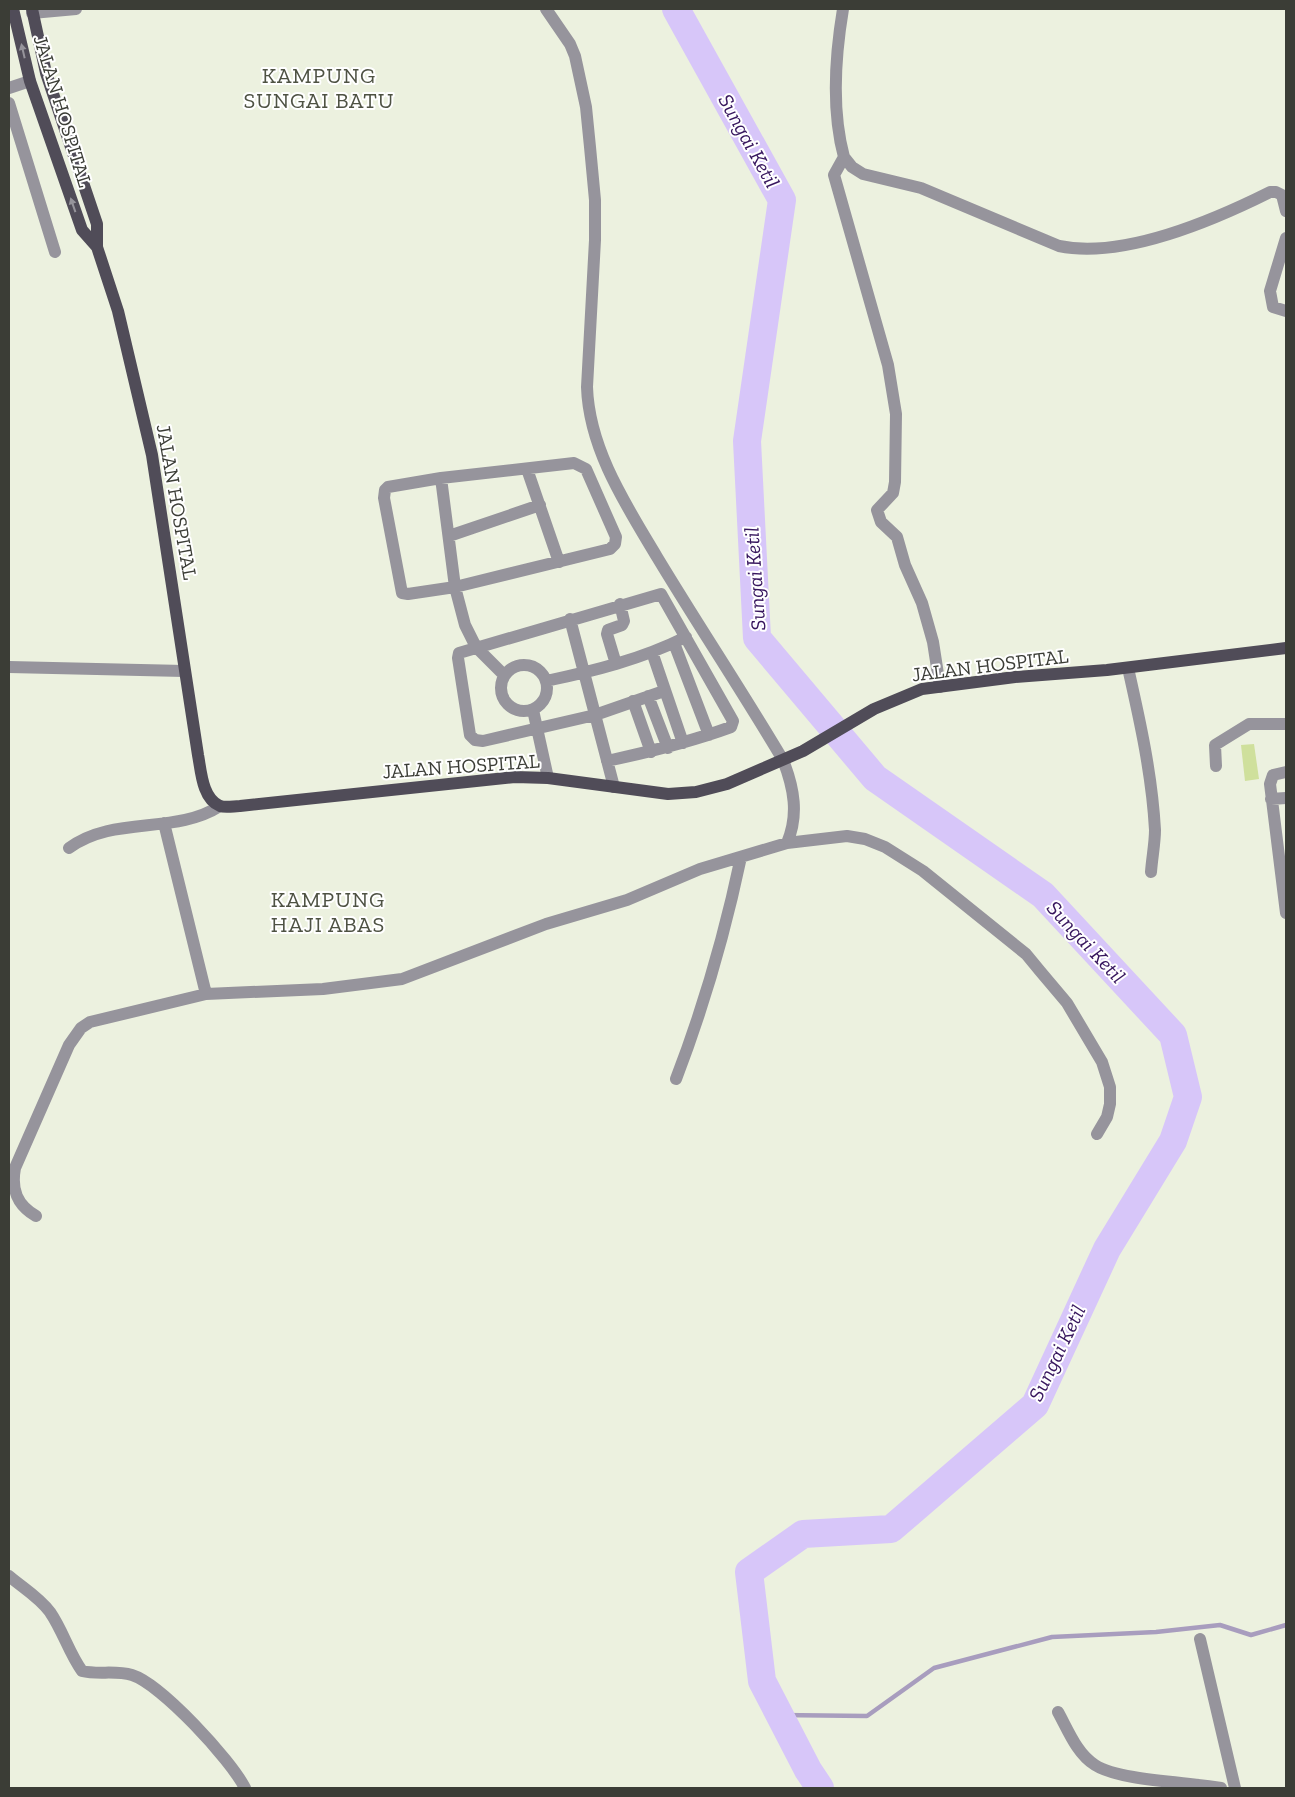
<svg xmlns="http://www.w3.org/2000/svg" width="1295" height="1797" viewBox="0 0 1295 1797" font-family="'Zilla Slab',serif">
<rect width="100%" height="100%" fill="#ecf1df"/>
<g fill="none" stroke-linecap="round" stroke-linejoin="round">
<path stroke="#a89dbe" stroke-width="4.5" d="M779,1715l88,1 67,-48 118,-31 104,-5 64,-7 31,10 35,-10"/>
<path stroke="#d7c6f9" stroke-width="28" d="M676,9l106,191 -35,241 10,197 118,140 168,117 130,140 15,62 -15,44 -66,108 -72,156 -144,124 -88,5 -54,38 13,109 46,89 12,18"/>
</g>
<path fill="#cfe09c" d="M1254,744l5,35 -14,2 -4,-36z"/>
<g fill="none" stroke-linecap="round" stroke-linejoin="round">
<path stroke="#96949c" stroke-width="12" d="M546,9l24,35 5,12 11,51 4,40 5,53v40l-8,147c2,62 39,118 70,170 41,68 85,134 126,203 11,28 16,55 4,83
M843,9c-8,48 -12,100 1,148l-10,18 54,190 8,49 -1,68 -2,11 -16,17 4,12 16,15 8,28 17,38 11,39 7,45
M32,13l44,-4
M9,88l21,-7
M9,103l46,149
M844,157l8,10 11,7 58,14 138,58c64,13 153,-25 211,-54h6l6,3 4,16
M1286,238l-16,53 3,16 13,4
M574,463l12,6 30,68 -1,7 -5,5 -155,38 -47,7 -6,-1 -18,-95 1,-8 3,-3 53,-9z
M527,469l32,93
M441,478l14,109 10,38 11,22 28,28
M449,536l91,-31
M570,619l44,168
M674,643l35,92
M652,652l31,91
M616,664l-9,-30 1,-4 14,-5 2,-4 -4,-17
M501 688a23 23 0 1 1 46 0a23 23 0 1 1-46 0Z
M9,667l175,4
M1128,668c12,53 24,107 27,162 0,13 -3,28 -4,42
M546,681c48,-10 96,-22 140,-44
M648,696l20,52
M633,701l18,51
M533,710l15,68
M607,761c42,-9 83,-19 124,-34l2,-6 -72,-127 -202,59 -1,5 12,77 5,5 8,1 112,-26 69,-24
M1216,766l-1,-21 34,-21h37
M1286,772l-13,3 -3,9 16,129
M1271,799l15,-1
M164,823l42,171
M69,848c45,-33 106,-13 151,-42
M676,1079c28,-73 49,-146 65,-222
M36,1216c-19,-11 -25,-26 -21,-48l54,-123 12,-17 9,-6 116,-28 117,-5 79,-10 144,-55 81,-24 73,-31 87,-26 60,-7 18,3 20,8 38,24 103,83 14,17 27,32 35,59 8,25v17l-3,13 -10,17
M9,1576c14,12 30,21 41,36 13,19 19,41 32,59 16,4 33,-1 50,4 29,9 99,85 113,113
M1200,1639l35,149
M1058,1712c10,18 19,42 37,53 25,16 94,17 126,23"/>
<path stroke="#504c58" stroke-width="12" d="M13,9l17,72 52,149 15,17
M32,9l14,64 51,151v23l21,64 34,144 46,300c3,15 4,44 22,51 6,2 14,0 20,0l275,-29 33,1 120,16 28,-2 31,-8 76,-33 71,-42 48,-20 93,-12 92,-7 179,-22"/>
</g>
<defs><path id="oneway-solid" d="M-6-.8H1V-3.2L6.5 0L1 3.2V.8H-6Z" transform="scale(1.25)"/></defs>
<g fill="#96949b">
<use href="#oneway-solid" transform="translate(23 51) rotate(-103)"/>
<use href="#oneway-solid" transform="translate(73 205) rotate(-109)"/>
</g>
<g text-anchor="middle" stroke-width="4" stroke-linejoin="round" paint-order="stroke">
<g font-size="20" fill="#3b3d36" stroke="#fff">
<text transform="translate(63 111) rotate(73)" y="7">JALAN HOSPITAL</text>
<text transform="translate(177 502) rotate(80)" y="7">JALAN HOSPITAL</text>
<text transform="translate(990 665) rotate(-7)" y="7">JALAN HOSPITAL</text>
<text transform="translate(461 766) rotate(-4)" y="7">JALAN HOSPITAL</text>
</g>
<g font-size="21" font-style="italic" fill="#37165e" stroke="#fff">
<text transform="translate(749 141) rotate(61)" y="7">Sungai Ketil</text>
<text transform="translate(755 579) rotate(-94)" y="7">Sungai Ketil</text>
<text transform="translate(1086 942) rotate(47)" y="7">Sungai Ketil</text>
<text transform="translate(1057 1353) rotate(-64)" y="7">Sungai Ketil</text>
</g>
<g font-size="22" letter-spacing="1" fill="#4e5243" stroke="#fff">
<text x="319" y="83">KAMPUNG<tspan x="319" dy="25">SUNGAI BATU</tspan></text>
<text x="328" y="907">KAMPUNG<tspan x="328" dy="25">HAJI ABAS</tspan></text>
</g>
</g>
<rect width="1295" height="1797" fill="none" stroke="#3b3d36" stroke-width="20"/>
</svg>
